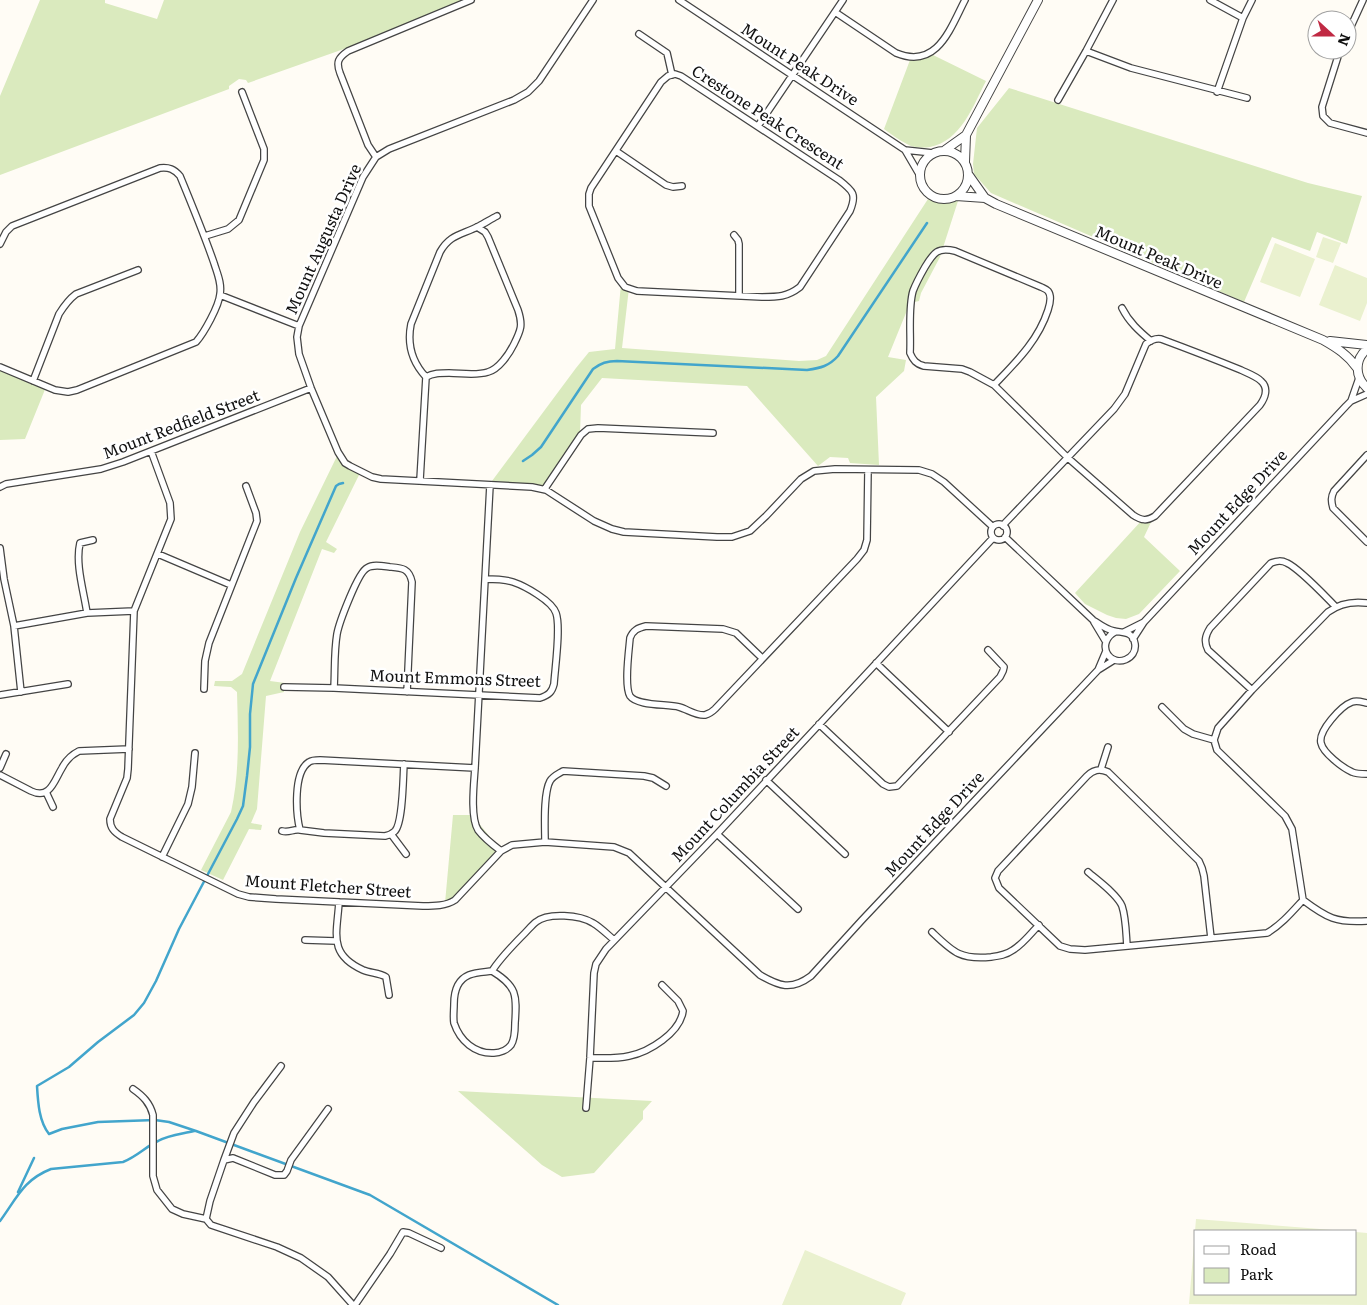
<svg xmlns="http://www.w3.org/2000/svg" width="1367" height="1305" viewBox="0 0 1367 1305" font-family="Literata,serif">
<rect width="100%" height="100%" fill="#fffcf5"/>
<path fill="#daeabe" d="M40,0h65v3l52,16 7,-19h299l-105,44 -110,39 -2,-3 -7,-1 -10,7v3l-229,86v-79z
M933,55l53,26c-13,25 -25,60 -56,66 -7,1 -17,1 -23,-3 -8,-4 -16,-10 -23,-15l26,-69z
M1009,88l299,95 54,13 -15,48 -30,-12 -7,19 -38,-14 -28,65 -253,-109 -17,-19 -1,-10 4,-36z
M928,199l11,3 19,-1 -18,56 -19,36 -2,8 -9,2 -22,54 18,3 -2,11 -28,26 3,68 -29,-2 -2,-5 -18,-1 -12,9 -71,-80 -145,-8 -21,27 -1,29 -33,52 -55,-5 84,-113 13,-16 26,-3 6,-65 8,4 -7,60 177,13 18,-1 9,-4z
M0,368l46,19 -21,52 -25,1z
M338,454l22,19 -34,69 11,7 -3,4 -12,-4 -52,132 15,2 -1,9 -18,4 -9,113 -6,14 11,2 -1,5 -12,-1 -26,51 -22,-10 30,-58c9,-40 7,-80 6,-120l-6,-5 -17,-1 1,-5h17l10,-7 58,-142z
M1153,518l-9,19 36,34 -41,43 -13,5 -10,-1 -9,-3 -22,-11 -10,-11 68,-74z
M453,815h19l28,34 -48,54h-7z
M458,1091l194,10 -9,10v8l-49,54 -32,4 -20,-12z"/>
<path fill="#eaf1cf" d="M1323,237l18,6 -8,20 -17,-6z
M1275,243l40,16 -15,38 -40,-15z
M1335,265l32,13v25l-7,18 -41,-16z
M1196,1219l149,12h-149v63h160v-62l11,1v72l-178,-1z
M805,1250l101,43 -5,12h-119z"/>
<g fill="none" stroke-linecap="round" stroke-linejoin="round">
<path stroke="#42a5cc" stroke-width="2.5" d="M523,461l9,-6 9,-8 52,-78c8,-6 14,-8 24,-8l190,9c14,-2 22,-4 31,-14l89,-133
M343,483l-4,1 -3,2 -40,92 -43,106 -3,30v33l-3,29 -4,30 -6,13 -58,110 -23,52 -12,22 -10,12 -36,27 -29,25 -32,19c1,17 2,35 12,48l13,-5 36,-7 57,-2 14,2 27,9 174,64 188,110
M18,1192l16,-34
M0,1221c17,-23 23,-41 51,-52l72,-7c15,-6 22,-15 35,-21 11,-6 24,-7 36,-10"/>
<defs>
<path id="minor" d="M593,0l-54,81 -11,11 -14,8 -125,49 -13,8 -13,20 -64,149 -2,11 2,17 12,34 27,64 7,11 5,3 22,11 9,2 151,8 14,3 48,31 18,8 12,3 93,5h15l18,-6 16,-15 35,-37 13,-8 21,-2 84,1 13,4 12,8 49,45
M679,0l226,150 28,3
M1210,0l33,18
M835,12l61,41c41,17 54,-24 69,-53
M639,34l28,19 5,22
M1347,35l16,-35
M1340,50l-18,57 1,9 7,7 37,10
M1086,51l45,17 116,30
M675,74l6,2 158,104c14,11 18,14 11,31l-50,76c-13,10 -22,10 -38,10l-125,-6 -12,-4 -7,-9 -29,-72v-12l2,-6 70,-106 7,-6z
M1217,92l26,-74 9,-18
M1058,100l28,-49 27,-51
M758,126l85,-126
M905,150l14,24
M616,151l50,34 7,2 9,-1
M376,157l-8,-12 -28,-72c-4,-11 -2,-15 8,-22l123,-51
M734,235l4,5 1,4v52
M205,236l23,-7 11,-9 25,-60v-11l-22,-57
M0,244l6,-12 6,-6 148,-58c9,-1 14,1 20,8 12,29 24,58 34,87 3,10 8,20 6,31 -1,12 -16,39 -24,48l-119,48 -9,2 -13,-2 -55,-23
M220,295l79,31
M1122,308c7,14 17,23 29,33
M426,377c7,-4 14,-4 23,-4 12,0 27,3 39,-1 11,-3 21,-18 26,-28 7,-14 9,-19 4,-34l-30,-73 -3,-5 -8,-5
M33,381l26,-67c5,-8 9,-14 17,-20l62,-24
M994,385c22,-23 44,-44 54,-75 2,-6 4,-14 0,-19 -2,-2 -5,-3 -7,-4l-86,-36c-17,-4 -21,1 -30,16 -4,7 -9,16 -12,24 -5,17 -2,44 -3,62 3,7 6,11 14,13l38,3 8,3 24,13 74,73 65,57c9,6 14,6 22,1l105,-111c5,-7 9,-17 1,-24 -5,-5 -14,-8 -20,-11 -27,-11 -53,-21 -80,-31 -6,-1 -10,1 -15,5l-21,50 -11,15 -109,114 -2,3
M1351,401l8,-23
M151,451l19,52 1,16 -37,92 -6,158 -1,9 -17,41c0,9 4,13 12,18l116,57 11,3 27,2 147,7c11,0 23,0 32,-6l46,-49 11,-6 33,-3 69,5 15,6 131,122c19,11 31,16 51,1l51,-56 236,-250 16,-10
M1367,455l-33,36c-3,6 -3,10 -1,17l34,34
M420,480l6,-103c-14,-15 -19,-33 -15,-53l29,-72c10,-18 22,-17 39,-26 6,-3 12,-7 18,-10
M490,485l-15,283c-1,15 -5,49 3,62 6,8 15,15 23,21
M0,487l6,-3 95,-15 22,-7 188,-74
M546,490v-3l35,-52 7,-6 10,-1 115,5
M991 532a8 8 0 1 1 16 0a8 8 0 1 1-16 0Z
M1005,537l88,83c6,4 14,10 21,11 9,2 19,0 21,13 2,15 -18,23 -27,11 -6,-9 -1,-19 7,-23
M0,548l4,31 10,47 7,66
M158,554l73,31
M1367,603c-15,-2 -27,0 -39,9l-76,78 -34,38 -4,12 3,10 68,66 7,13 11,71c24,18 33,23 64,21
M87,613c-3,-21 -12,-49 -7,-70l13,-3
M1094,622l12,20
M14,626l73,-13 47,-2
M1124,632l20,-10
M1133,639l11,-17 202,-216 5,-5 16,-7
M762,658l-26,-25 -13,-4 -77,-3c-8,2 -13,4 -16,12 -1,12 -6,48 0,58 7,10 37,8 49,11 8,2 17,9 26,8 4,-1 7,-3 10,-6l142,-150 7,-9 3,-10 1,-70
M876,663l73,69
M1098,670l8,-19
M284,687l50,1 206,10c9,-3 12,-6 14,-14 1,-16 7,-57 2,-71 -4,-12 -31,-27 -43,-31 -9,-3 -19,-3 -28,-3
M334,688c1,-18 0,-36 3,-54 2,-11 21,-62 30,-66 6,-4 15,-2 23,-1 12,1 19,1 22,15l-5,110
M204,689l1,-28 4,-18 48,-122 -1,-8 -10,-27
M1252,690l-44,-40c-4,-8 -3,-14 2,-22l61,-65c6,-2 10,-3 16,0 13,6 37,32 49,44
M0,695l68,-11
M1367,703c-5,-1 -10,-3 -15,-1 -11,4 -34,29 -31,41 2,10 22,25 31,29 4,2 10,2 15,2
M1162,707l22,22 9,5 21,6
M819,724l64,60 6,3 8,-1 103,-109 3,-6 1,-4 -16,-17
M404,764c-1,14 -1,58 -9,67 -3,3 -6,4 -10,5l-61,-3 -24,-3c-4,-16 -7,-58 9,-68 3,-2 8,-2 11,-2l155,8
M0,768l6,-14
M1101,769l7,-22
M0,775l31,16c19,9 23,-10 31,-23 4,-8 9,-13 17,-17l50,-2
M766,780l79,74
M46,792l7,15
M282,831c7,2 11,-2 18,-1
M391,834l15,20
M717,834l81,75
M545,842c0,-15 -2,-48 5,-61 3,-5 8,-7 13,-10l81,5 9,2 13,8
M162,857l26,-53 4,-17 3,-34
M1088,872c9,8 29,22 34,34 4,12 4,27 5,40
M339,902c-2,32 -11,52 24,68 7,3 17,3 23,7l3,18
M932,932c21,20 28,28 59,25 8,-1 15,-2 22,-7 10,-6 18,-17 26,-25
M1211,938l-7,-62 -2,-8 -3,-7 -91,-89c-9,-4 -15,-2 -21,4l-89,95 -3,7 4,10 61,58 10,3 15,1 182,-17c14,-8 25,-21 36,-33
M305,940l31,1
M492,971c25,15 25,24 23,52 0,7 0,16 -4,22 -4,5 -11,8 -17,8 -19,1 -34,-12 -40,-30 -1,-6 0,-13 0,-19 0,-12 3,-24 15,-29 7,-3 16,-3 23,-4z
M492,971c9,-14 21,-26 33,-38 4,-4 7,-8 11,-11 12,-10 44,-7 57,1 7,4 14,11 21,17
M590,1058c13,0 26,1 39,-2 20,-4 51,-23 54,-45l-5,-10 -16,-16
M133,1089c10,7 17,14 20,26v61l4,14 15,19 11,5 23,5 5,6 66,22 24,11 27,19 25,28
M586,1108l4,-50 4,-85 2,-9 10,-15 111,-115 276,-296
M224,1160l10,-27 20,-31 27,-36
M206,1219l4,-18 14,-41 9,-2 42,17h9l3,-4 4,-11 37,-51
M355,1305l35,-51 13,-22 6,1 32,15"/>
<path id="tertiary" d="M945,150l21,-15
M920 175a24 24 0 1 1 48 0a24 24 0 1 1-48 0Z
M965,162l1,-27 72,-135
M968,174l17,24
M956,196l29,2 11,6 327,136c14,8 25,15 34,28
M1330,341l37,4
M1367,349c-13,11 -12,28 0,39"/>
</defs>
<use href="#minor" stroke="#444" stroke-width="8"/>
<use href="#tertiary" stroke="#444" stroke-width="10"/>
<use href="#minor" stroke="#fff" stroke-width="5.5"/>
<use href="#tertiary" stroke="#fff" stroke-width="8"/>
</g>
<g text-anchor="middle" stroke-width="5" stroke-linejoin="round" paint-order="stroke">
<g font-size="16" fill="#111" stroke="#fff">
<text transform="translate(800 64) rotate(33)" y="6">Mount Peak Drive</text>
<text transform="translate(768 117) rotate(33)" y="6">Crestone Peak Crescent</text>
<text transform="translate(323 239) rotate(-66)" y="6">Mount Augusta Drive</text>
<text transform="translate(1159 257) rotate(23)" y="6">Mount Peak Drive</text>
<text transform="translate(181 424) rotate(-21)" y="6">Mount Redfield Street</text>
<text transform="translate(1237 502) rotate(-47)" y="6">Mount Edge Drive</text>
<text transform="translate(455 678) rotate(2)" y="6">Mount Emmons Street</text>
<text transform="translate(735 794) rotate(-47)" y="6">Mount Columbia Street</text>
<text transform="translate(934 824) rotate(-47)" y="6">Mount Edge Drive</text>
<text transform="translate(328 886) rotate(4)" y="6">Mount Fletcher Street</text>
</g>
</g>
<rect x="1194" y="1230" width="162" height="65" fill="#ffffff" stroke="#a0a0a0"/>
<rect x="1204" y="1246" width="25" height="8" fill="#ffffff" stroke="#a0a0a0"/>
<text x="1240" y="1255" font-size="15" fill="#111111">Road</text>
<rect x="1204" y="1268" width="25" height="15" fill="#daeabe" stroke="#a0a0a0"/>
<text x="1240" y="1280" font-size="15" fill="#111111">Park</text>
<g transform="translate(1332 35) rotate(111)"><circle r="24" fill="#ffffff" stroke="#a0a0a0"/>
<path d="M0-4L9 19L0 12L-9 19Z" fill="#c02943"/>
<text y="-8" font-size="14" font-weight="bold" text-anchor="middle" fill="#111111">N</text>
</g>
</svg>
